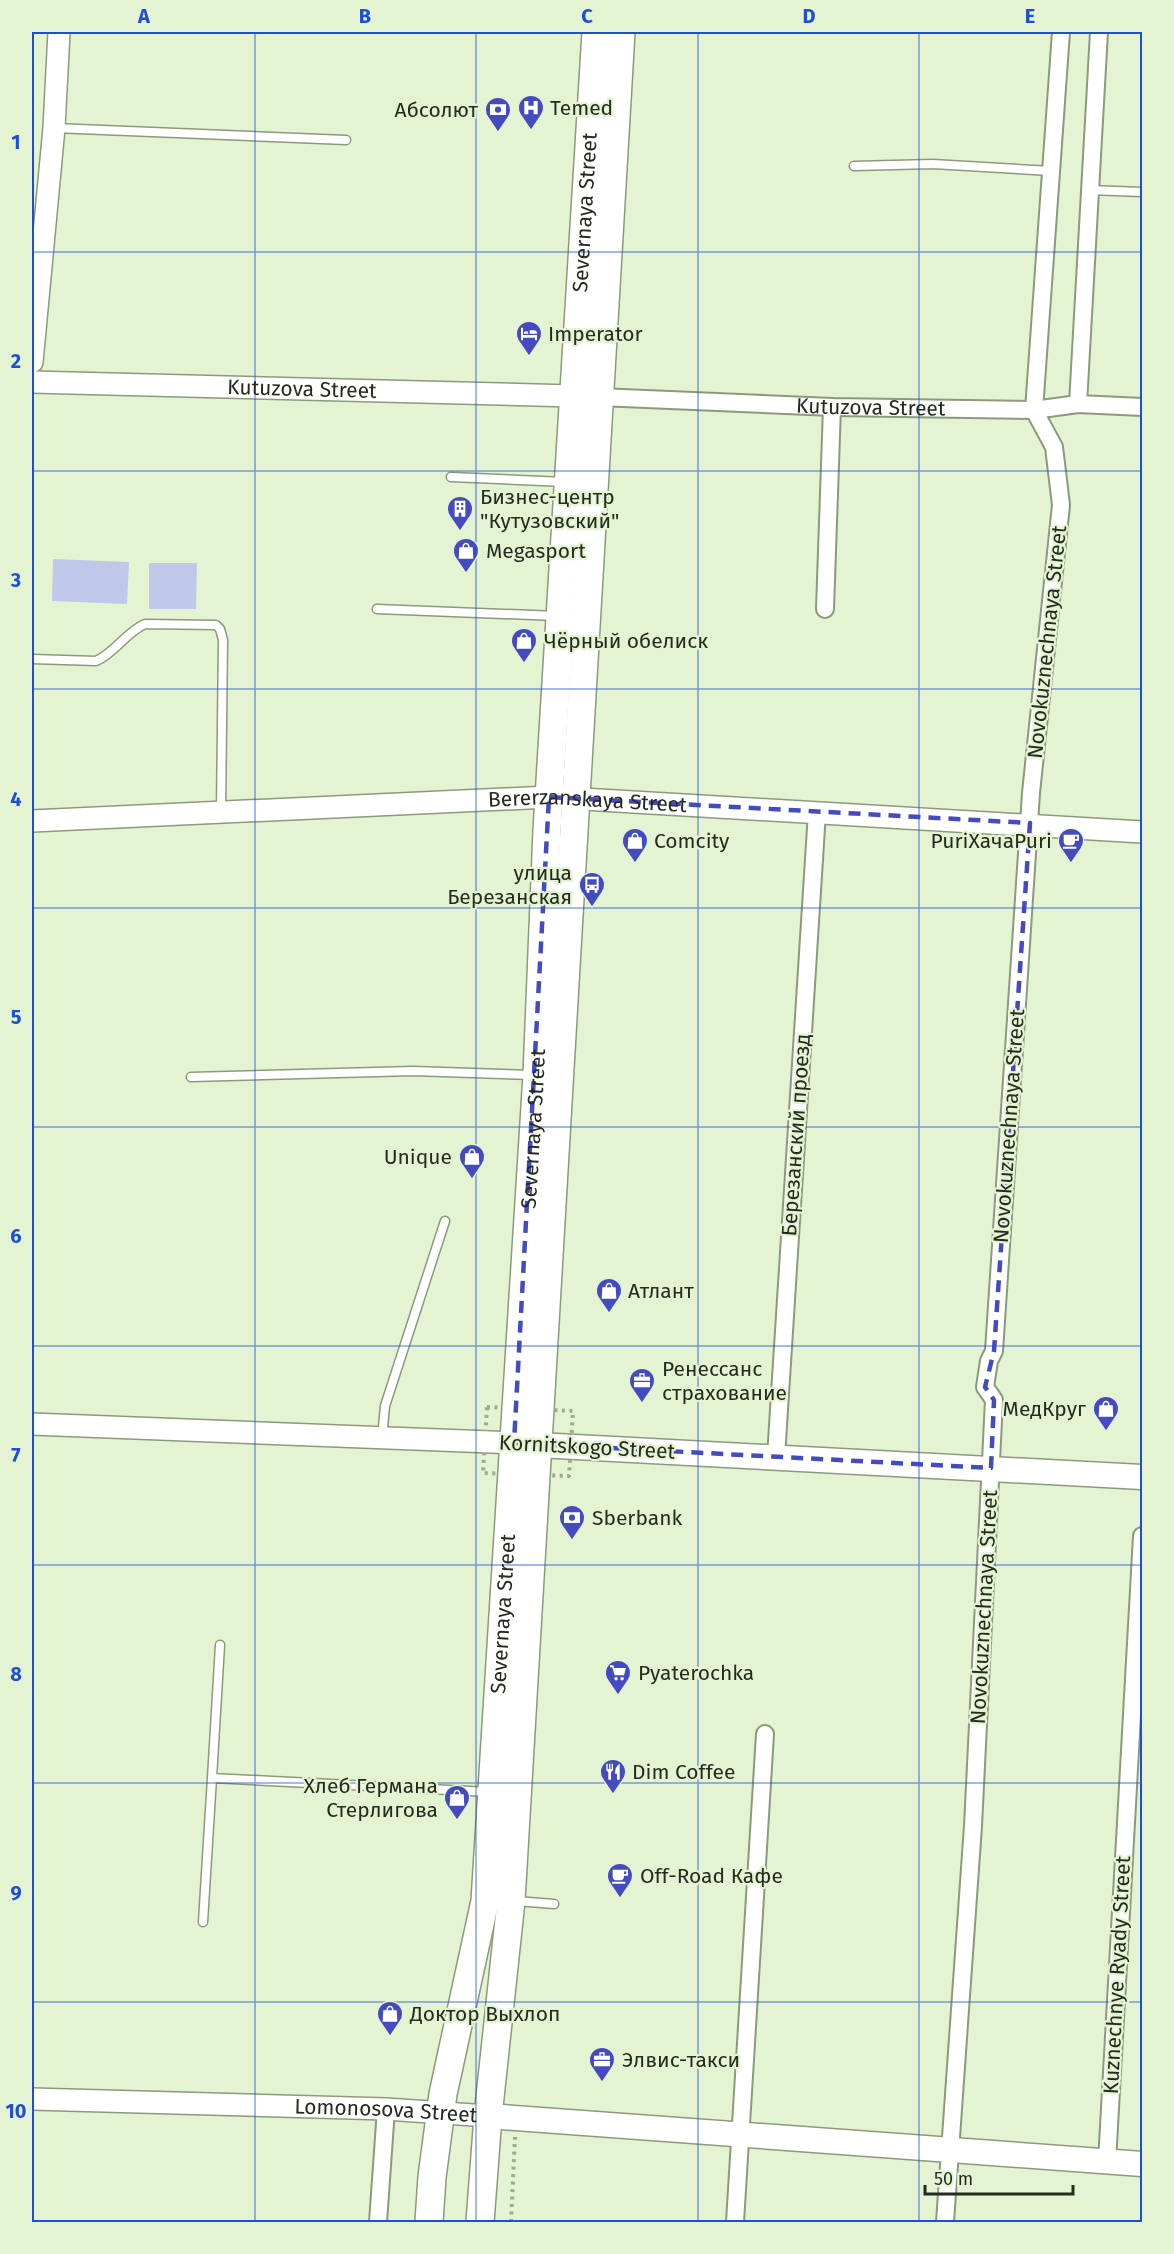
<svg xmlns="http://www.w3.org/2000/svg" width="1174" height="2254" viewBox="0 0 1174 2254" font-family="'Fira Sans',sans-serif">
<rect width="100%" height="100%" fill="#e4f4d2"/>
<path fill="#bfc7ea" d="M53,559l76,3 -2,42 -75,-3z
M149,563h48l-1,46h-47z"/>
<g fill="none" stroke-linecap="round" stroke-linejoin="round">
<defs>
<path id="service" d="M54,128l292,12
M854,166l79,-2 118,7
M1089,190l53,2
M451,477l114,5
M377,609l180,7
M32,659l64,2c19,-8 30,-29 49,-37l71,1 4,4 3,11 -2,171
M191,1077l222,-6 120,4
M382,1438l3,-32 60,-185
M212,1778l8,-133
M516,1901l38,3
M203,1922l9,-144 277,14"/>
<g id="minor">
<path id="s1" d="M599,397l233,10 202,3 44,-6 64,3"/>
<path d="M1078,404l21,-372"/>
<path d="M825,609l7,-202"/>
<path d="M776,1457l41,-645"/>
<path d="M1107,2162l35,-626"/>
<path d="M378,2222l8,-113"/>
<path d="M735,2222l30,-488"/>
<path d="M945,2222l28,-396 21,-426 -9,-13 4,-26 5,-10 37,-558 30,-288 -7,-58 -20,-37 27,-378"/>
</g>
<g id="tertiary">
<path d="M32,362l22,-234 5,-96"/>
<path id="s2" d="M32,382l541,14"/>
<path id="s3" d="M32,821l517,-24 593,35"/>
<path d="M32,1424l482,19"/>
<path id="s4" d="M32,2099l354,10 102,7"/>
</g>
<path id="secondary" d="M519,1444l623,33
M488,2116l654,48"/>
<g id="primary">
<path id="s5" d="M429,2222l3,-45 11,-83 42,-193 52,-826 10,-245 49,-798"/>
<path d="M480,2222l8,-106 23,-215 110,-1869"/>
</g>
</defs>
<use href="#service" stroke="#8b9a7b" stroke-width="11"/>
<use href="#minor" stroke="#8b9a7b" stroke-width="20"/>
<use href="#tertiary" stroke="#8b9a7b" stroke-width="24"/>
<use href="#secondary" stroke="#8b9a7b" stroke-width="27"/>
<use href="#primary" stroke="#8b9a7b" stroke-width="30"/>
<path stroke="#9eaa90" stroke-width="4" stroke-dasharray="3 4.5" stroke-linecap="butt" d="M487,1407l86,4 -4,65 -86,-3z
M511,2222l4,-85"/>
<use href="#service" stroke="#fff" stroke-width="8"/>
<use href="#minor" stroke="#fff" stroke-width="16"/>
<use href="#tertiary" stroke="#fff" stroke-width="21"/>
<use href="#secondary" stroke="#fff" stroke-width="24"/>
<use href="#primary" stroke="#fff" stroke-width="27"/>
</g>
<path fill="none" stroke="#444bc0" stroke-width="4.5" stroke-dasharray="12 8" stroke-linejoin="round" d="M549,797l481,26 -36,528 -9,36 9,13 -3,68 -477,-25z"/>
<path fill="none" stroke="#1d4ed8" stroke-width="1.5" stroke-opacity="0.55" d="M255,32v2190M476,32v2190M698,32v2190M919,32v2190M32,252h1110M32,471h1110M32,689h1110M32,908h1110M32,1127h1110M32,1346h1110M32,1565h1110M32,1783h1110M32,2002h1110"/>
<defs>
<symbol id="hospital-pin" viewBox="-11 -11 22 30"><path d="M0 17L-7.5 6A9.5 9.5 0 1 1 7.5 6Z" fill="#444bc0" stroke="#e4f4d2"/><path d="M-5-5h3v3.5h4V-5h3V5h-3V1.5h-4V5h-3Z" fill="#fff"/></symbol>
<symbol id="bank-pin" viewBox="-11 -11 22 30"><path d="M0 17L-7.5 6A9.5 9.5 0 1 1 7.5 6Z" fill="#444bc0" stroke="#e4f4d2"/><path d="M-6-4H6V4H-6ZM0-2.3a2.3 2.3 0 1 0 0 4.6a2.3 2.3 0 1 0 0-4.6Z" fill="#fff"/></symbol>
<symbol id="hotel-pin" viewBox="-11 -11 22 30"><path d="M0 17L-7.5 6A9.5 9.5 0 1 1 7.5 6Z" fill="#444bc0" stroke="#e4f4d2"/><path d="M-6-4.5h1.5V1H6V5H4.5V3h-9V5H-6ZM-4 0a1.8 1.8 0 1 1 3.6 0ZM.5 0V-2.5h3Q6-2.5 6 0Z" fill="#fff"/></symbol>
<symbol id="building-pin" viewBox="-11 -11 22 30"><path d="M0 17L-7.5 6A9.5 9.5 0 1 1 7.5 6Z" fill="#444bc0" stroke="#e4f4d2"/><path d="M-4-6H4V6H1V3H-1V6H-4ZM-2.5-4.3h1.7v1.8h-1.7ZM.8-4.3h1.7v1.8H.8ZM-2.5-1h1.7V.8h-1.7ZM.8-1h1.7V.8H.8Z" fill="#fff"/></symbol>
<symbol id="shop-pin" viewBox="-11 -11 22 30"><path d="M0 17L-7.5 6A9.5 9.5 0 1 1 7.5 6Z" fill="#444bc0" stroke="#e4f4d2"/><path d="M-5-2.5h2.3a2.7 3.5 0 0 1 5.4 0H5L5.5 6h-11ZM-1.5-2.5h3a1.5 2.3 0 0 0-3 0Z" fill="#fff"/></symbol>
<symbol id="cafe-pin" viewBox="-11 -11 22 30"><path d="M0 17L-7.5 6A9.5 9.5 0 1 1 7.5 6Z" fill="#444bc0" stroke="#e4f4d2"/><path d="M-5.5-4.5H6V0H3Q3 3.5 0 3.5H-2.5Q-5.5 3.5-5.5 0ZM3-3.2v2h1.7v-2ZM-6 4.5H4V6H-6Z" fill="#fff"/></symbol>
<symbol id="bus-pin" viewBox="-11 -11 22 30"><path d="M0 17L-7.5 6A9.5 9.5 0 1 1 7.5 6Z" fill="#444bc0" stroke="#e4f4d2"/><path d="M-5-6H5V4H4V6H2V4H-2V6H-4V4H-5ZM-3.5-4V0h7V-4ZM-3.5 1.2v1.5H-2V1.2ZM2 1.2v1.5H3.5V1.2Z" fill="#fff"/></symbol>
<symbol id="office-pin" viewBox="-11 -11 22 30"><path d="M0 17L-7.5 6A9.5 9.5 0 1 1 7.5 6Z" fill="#444bc0" stroke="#e4f4d2"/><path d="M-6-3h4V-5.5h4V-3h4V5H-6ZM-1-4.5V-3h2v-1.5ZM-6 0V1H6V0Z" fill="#fff"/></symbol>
<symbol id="supermarket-pin" viewBox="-11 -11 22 30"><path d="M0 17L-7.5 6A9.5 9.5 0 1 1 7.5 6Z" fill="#444bc0" stroke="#e4f4d2"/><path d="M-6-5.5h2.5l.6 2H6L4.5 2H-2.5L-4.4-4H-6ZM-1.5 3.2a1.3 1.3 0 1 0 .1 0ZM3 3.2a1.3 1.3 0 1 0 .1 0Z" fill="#fff"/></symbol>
<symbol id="restaurant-pin" viewBox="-11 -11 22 30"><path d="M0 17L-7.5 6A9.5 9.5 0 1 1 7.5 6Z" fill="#444bc0" stroke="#e4f4d2"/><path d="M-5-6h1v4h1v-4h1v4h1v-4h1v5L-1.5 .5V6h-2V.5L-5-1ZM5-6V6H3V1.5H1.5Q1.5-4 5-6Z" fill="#fff"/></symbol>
</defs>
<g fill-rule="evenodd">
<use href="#hospital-pin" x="516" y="93" width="30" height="40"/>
<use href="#bank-pin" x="483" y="95" width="30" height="40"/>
<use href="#hotel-pin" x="514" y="319" width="30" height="40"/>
<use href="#building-pin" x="445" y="494" width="30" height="40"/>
<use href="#shop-pin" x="451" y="536" width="30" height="40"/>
<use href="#shop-pin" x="509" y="626" width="30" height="40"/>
<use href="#shop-pin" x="620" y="826" width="30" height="40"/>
<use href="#cafe-pin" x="1056" y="826" width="30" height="40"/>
<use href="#bus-pin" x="577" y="870" width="30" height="40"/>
<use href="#shop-pin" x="457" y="1142" width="30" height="40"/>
<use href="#shop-pin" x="594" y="1276" width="30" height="40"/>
<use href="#office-pin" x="627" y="1366" width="30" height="40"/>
<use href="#shop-pin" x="1091" y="1394" width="30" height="40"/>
<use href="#bank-pin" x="557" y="1503" width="30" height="40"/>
<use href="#supermarket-pin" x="603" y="1658" width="30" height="40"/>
<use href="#restaurant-pin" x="598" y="1757" width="30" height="40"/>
<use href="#shop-pin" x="442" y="1783" width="30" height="40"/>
<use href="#cafe-pin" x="605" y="1861" width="30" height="40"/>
<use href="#shop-pin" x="375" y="1999" width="30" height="40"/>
<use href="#office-pin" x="587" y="2045" width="30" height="40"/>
</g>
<g text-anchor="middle" stroke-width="4.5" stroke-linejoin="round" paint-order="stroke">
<g font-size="21" fill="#252b1e" stroke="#e4f4d2" text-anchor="start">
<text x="550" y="115">Temed</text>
<text x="478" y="117" text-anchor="end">Абсолют</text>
<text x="548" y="341">Imperator</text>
<text x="480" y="504">Бизнес-центр<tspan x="480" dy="24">"Кутузовский"</tspan></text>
<text x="486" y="558">Megasport</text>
<text x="544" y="648">Чёрный обелиск</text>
<text x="654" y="848">Comcity</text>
<text x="1052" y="848" text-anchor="end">PuriХачаPuri</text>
<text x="572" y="880" text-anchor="end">улица<tspan x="572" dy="24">Березанская</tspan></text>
<text x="452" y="1164" text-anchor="end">Unique</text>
<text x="628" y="1298">Атлант</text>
<text x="662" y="1376">Ренессанс<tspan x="662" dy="24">страхование</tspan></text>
<text x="1086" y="1416" text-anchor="end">МедКруг</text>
<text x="592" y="1525">Sberbank</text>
<text x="638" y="1680">Pyaterochka</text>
<text x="632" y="1779">Dim Coffee</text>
<text x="438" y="1793" text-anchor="end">Хлеб Германа<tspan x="438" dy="24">Стерлигова</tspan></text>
<text x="640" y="1883">Off-Road Кафе</text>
<text x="410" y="2021">Доктор Выхлоп</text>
<text x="622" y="2067">Элвис-такси</text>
</g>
<g font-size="21" fill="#252b1e" stroke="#e4f4d2">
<text dy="7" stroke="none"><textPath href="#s5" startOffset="2018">Severnaya Street</textPath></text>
<text dy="7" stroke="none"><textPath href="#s2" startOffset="270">Kutuzova Street</textPath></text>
<text dy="7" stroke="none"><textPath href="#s1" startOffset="272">Kutuzova Street</textPath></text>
<text transform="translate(1047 642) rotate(-84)" y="7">Novokuznechnaya Street</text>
<text dy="7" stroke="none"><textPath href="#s3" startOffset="556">Bererzanskaya Street</textPath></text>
<text transform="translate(1009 1126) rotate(-86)" y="7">Novokuznechnaya Street</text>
<text dy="7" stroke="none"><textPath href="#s5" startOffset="1100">Severnaya Street</textPath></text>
<text transform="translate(796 1135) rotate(-86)" y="7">Березанский проезд</text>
<text transform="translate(587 1447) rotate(3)" y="7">Kornitskogo Street</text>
<text transform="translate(984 1607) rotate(-87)" y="7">Novokuznechnaya Street</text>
<text dy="7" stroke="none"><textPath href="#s5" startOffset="614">Severnaya Street</textPath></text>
<text transform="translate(1117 1975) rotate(-87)" y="7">Kuznechnye Ryady Street</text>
<text dy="7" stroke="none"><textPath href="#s4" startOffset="354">Lomonosova Street</textPath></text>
</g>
</g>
<rect width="1174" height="2254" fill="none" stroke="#e4f4d2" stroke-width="66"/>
<path d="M925 2185v9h148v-9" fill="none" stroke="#252b1e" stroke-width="3"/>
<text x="934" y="2185" font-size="18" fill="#252b1e" stroke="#e4f4d2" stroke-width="4.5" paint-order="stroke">50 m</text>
<rect x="33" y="33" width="1108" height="2188" fill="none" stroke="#1d4ed8" stroke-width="2"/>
<g font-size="20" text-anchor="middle" font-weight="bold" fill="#1d4ed8">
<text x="144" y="23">A</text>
<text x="365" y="23">B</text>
<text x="587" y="23">C</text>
<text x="809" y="23">D</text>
<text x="1030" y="23">E</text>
<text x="16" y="149">1</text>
<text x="16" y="368">2</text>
<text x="16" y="587">3</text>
<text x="16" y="806">4</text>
<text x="16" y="1024">5</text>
<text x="16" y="1243">6</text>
<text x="16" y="1462">7</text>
<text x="16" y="1681">8</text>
<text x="16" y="1900">9</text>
<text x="16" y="2118">10</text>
</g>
</svg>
